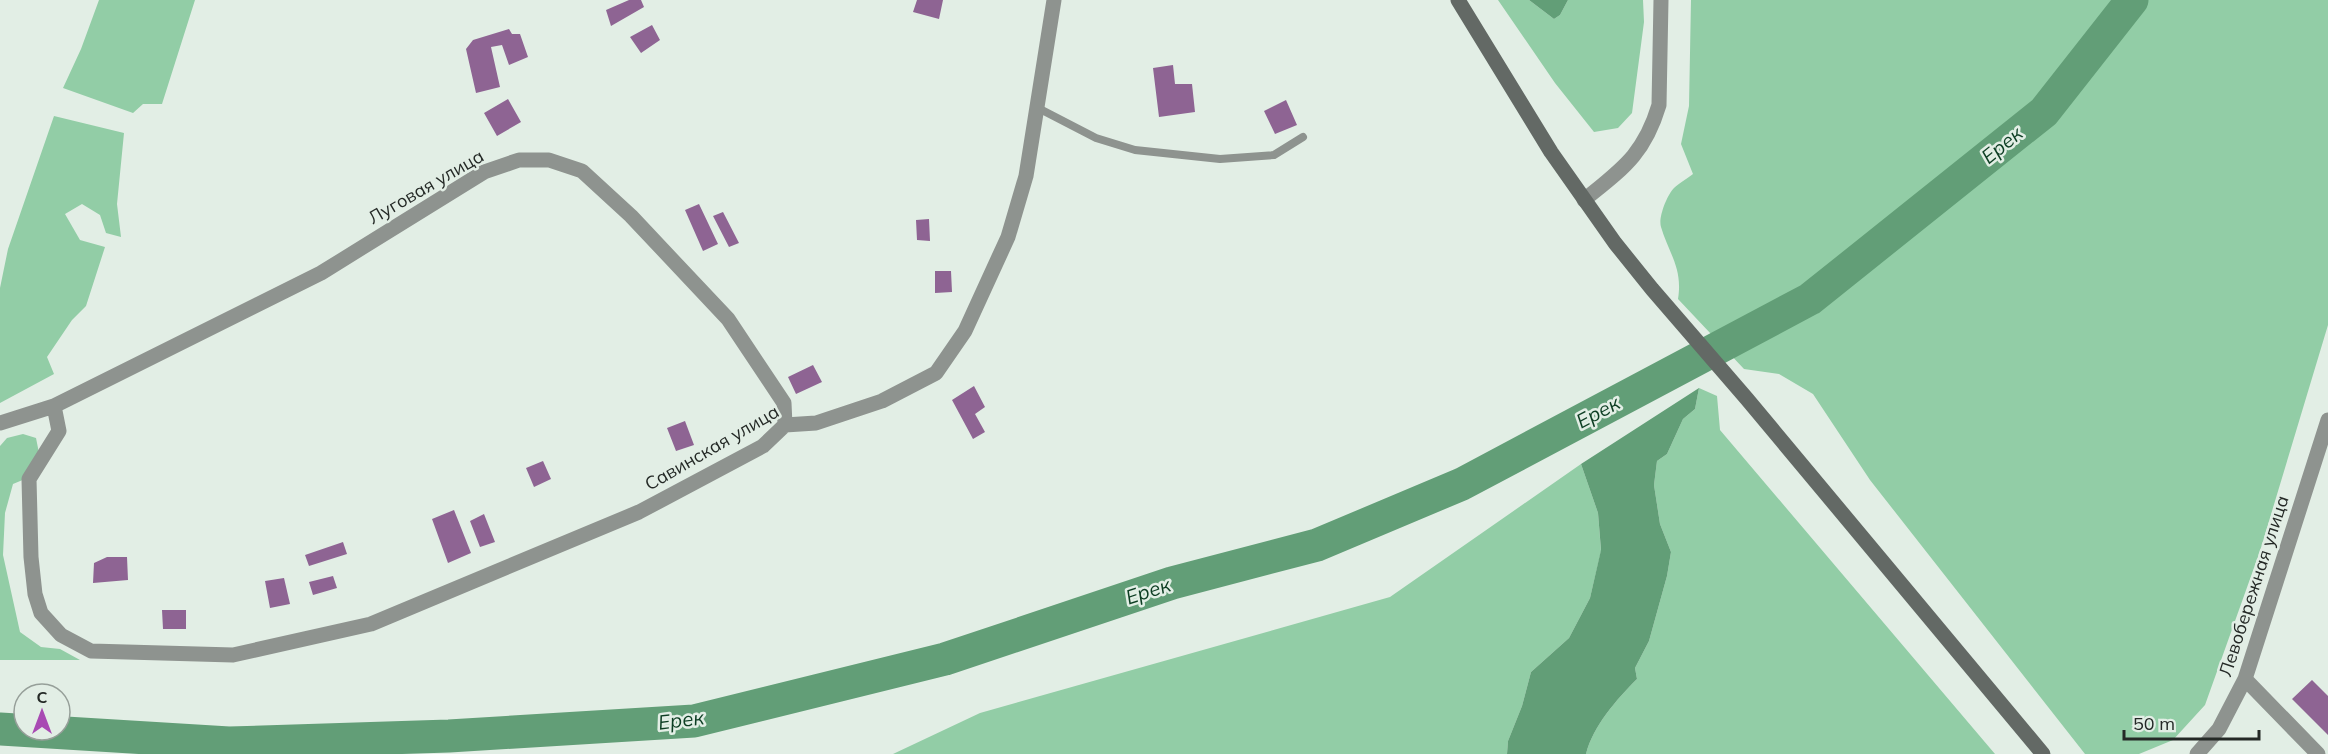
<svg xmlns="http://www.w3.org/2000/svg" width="2328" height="754" viewBox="0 0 2328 754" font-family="Mulish,sans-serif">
<rect width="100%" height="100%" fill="#e2eee5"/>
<path fill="#92cda6" d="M99,0h96l-33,104h-19l-10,9 -70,-25 18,-39z
M1498,0h31l25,19 6,-4 8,-15h75l1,22 -12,91 -14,15 -24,4 -39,-49z
M1691,0h637v325l-68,226 -55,154 -32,35 -34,14h-54l-215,-274 -57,-86 -34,-20 -35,-5 -66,-70c5,-31 -9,-45 -17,-72 -3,-9 6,-32 13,-39 5,-5 13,-9 19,-14l-12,-30 8,-38z
M54,116l70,17 -7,71 4,33 -15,-4 -6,-18 -18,-11 -17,10 15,26 25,7 -19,59 -14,14 -25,37 7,17 -54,29v-115l8,-39z
M1699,388l18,8 3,34 275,324h-409c7,-28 31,-55 51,-75l-2,-11 14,-27 18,-65 4,-24 -11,-28 -6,-39 3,-24 10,-7 16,-35 12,-10z
M23,434l13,4 3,15 -14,26 -12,5 -8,29 -2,42 17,77 21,15 19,2 20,11h-80v-214l7,-8z
M1581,464l17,49 3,38 -11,47 -21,40 -38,34 -9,34 -14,35 -1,13h-614l87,-41 410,-116z"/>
<path fill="#629e77" d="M1529,0h39l-8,15 -6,4z
M1699,388l-4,21 -12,10 -16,35 -10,7 -3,24 6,39 11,28 -4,24 -18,65 -14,27 2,11c-20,20 -44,47 -51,75h-79l1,-13 14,-35 9,-34 38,-34 21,-40 11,-48 -3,-37 -17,-49z"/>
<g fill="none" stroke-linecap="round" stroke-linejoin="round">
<path stroke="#629e77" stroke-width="33" d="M0,729l229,14 220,-7 245,-15 251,-62 227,-76 145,-38 145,-61 348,-185 234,-187 88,-112"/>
</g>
<path fill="#8e6493" d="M629,0h12l3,7 -33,19 -5,-16z
M917,0h26l-4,19 -26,-7z
M652,25l8,15 -19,13 -11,-16z
M509,29l3,5h8l8,23 -19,8 -7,-20 -11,2 9,40 -24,6 -10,-44 7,-9z
M1173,65l2,19h17l3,28 -36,5 -6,-49z
M508,99l13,23 -24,14 -13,-23z
M1286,100l11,25 -22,9 -11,-23z
M699,204l19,40 -15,7 -18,-41z
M723,212l16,31 -10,4 -16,-31z
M929,219l1,22 -13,-1 -1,-20z
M935,271h16l1,21 -17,1z
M813,365l9,17 -26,12 -8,-17z
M974,386l11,21 -10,7 10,18 -12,7 -21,-39z
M685,421l9,24 -18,6 -9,-23z
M543,461l8,18 -17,8 -8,-19z
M454,510l17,43 -23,10 -16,-44z
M484,514l11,28 -15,5 -10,-26z
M343,542l4,12 -38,12 -4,-11z
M107,557h20l1,23 -35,3 1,-20z
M333,576l4,12 -24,7 -4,-13z
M284,578l6,26 -20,4 -5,-27z
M162,610h24v19h-23z
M2312,680l16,16v39l-36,-36z"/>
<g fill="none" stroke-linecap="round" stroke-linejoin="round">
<path stroke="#8e938f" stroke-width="8" d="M1038,108l58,30 39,12 85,9 54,-4 29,-18"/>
<path stroke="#8e938f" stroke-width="15" d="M1584,200c38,-31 60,-45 75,-95l2,-105
M54,406l5,25 -30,48 2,78 4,37 6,19 20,22 30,16 142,4 138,-31 268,-112 124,-66 22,-21 31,-2 66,-22 54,-28 29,-42 43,-94 18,-61 28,-176
M0,423l54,-17 267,-133 163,-101 35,-12h30l33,11 49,45 97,103 56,84 1,22
M2245,679l73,75
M2197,754l22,-25 26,-50 83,-259"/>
<path stroke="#636965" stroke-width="15" d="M1458,0l93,152 64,91 37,46 95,110 296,355"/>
</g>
<g text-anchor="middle" stroke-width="5" stroke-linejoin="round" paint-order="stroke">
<g font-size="18" fill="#242926" stroke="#e2eee5">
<text transform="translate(426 187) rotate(-30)" y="6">Луговая улица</text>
<text transform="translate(712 448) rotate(-30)" y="6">Савинская улица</text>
<text transform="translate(2254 586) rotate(-72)" y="6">Левобережная улица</text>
</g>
<g font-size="20" font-style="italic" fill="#0d3e23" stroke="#e2eee5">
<text transform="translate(2002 145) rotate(-39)" y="7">Ерек</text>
<text transform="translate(1598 412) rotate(-28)" y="7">Ерек</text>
<text transform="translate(1148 591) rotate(-18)" y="7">Ерек</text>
<text transform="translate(681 720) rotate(-7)" y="7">Ерек</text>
</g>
</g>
<g transform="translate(42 712)"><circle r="28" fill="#e2eee5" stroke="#969f99" stroke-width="1.5"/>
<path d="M0-4.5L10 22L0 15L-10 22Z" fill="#a84ab3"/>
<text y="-9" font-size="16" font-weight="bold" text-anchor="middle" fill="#242926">С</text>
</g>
<path d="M2124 730v9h135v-9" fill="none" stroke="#242926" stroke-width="3"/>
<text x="2133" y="730" font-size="18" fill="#242926" stroke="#e2eee5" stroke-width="4.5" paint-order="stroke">50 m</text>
</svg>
